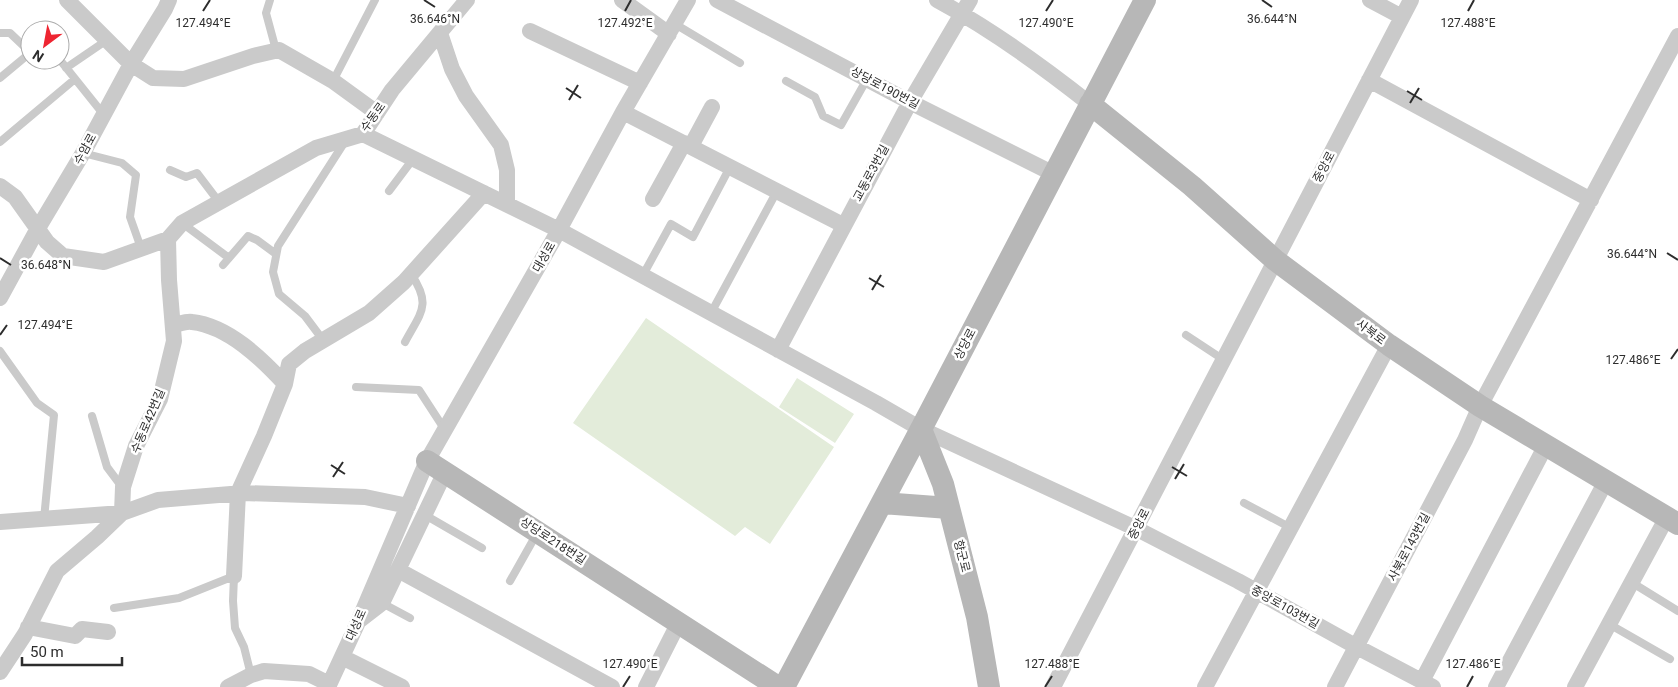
<svg xmlns="http://www.w3.org/2000/svg" width="1678" height="687" viewBox="0 0 1678 687" font-family="Roboto,'Noto Sans KR',sans-serif">
<rect width="100%" height="100%" fill="#fff"/>
<path fill="#e3ecda" d="M646,318l188,129 -64,97 -25,-17 -10,9 -162,-113z
M797,378l57,36 -19,29 -56,-36z"/>
<g fill="none" stroke-linecap="round" stroke-linejoin="round">
<path stroke="#cacaca" stroke-width="8" d="M270,0l-4,13 10,37
M675,24l65,39
M0,33h10l20,19
M39,60l3,3 7,-3
M60,60l44,55
M66,68l41,-28
M0,78l30,-25
M333,81l42,-81
M786,81l29,16 8,19 18,9 26,-46
M0,142l75,-63
M83,153l39,10 14,12 -6,42 11,31
M170,170l16,7 11,-4 22,29
M389,191l24,-32
M182,223l47,35
M223,265l25,-29 9,4 19,14
M643,275l28,-51 22,13 37,-70
M711,313l66,-122
M1186,335l38,25
M323,340l-18,-24 -26,-22 -6,-22 5,-26 66,-103
M405,342c16,-30 27,-37 6,-68
M0,351l37,52 17,12 -10,104
M356,387l63,3 26,40
M92,416l15,51 15,20
M1244,503l47,25
M425,515l57,33
M510,581l26,-46
M1631,582l47,29
M382,603l28,15
M114,608l65,-10 55,-22 -1,25 2,27 9,19 7,28
M1609,624l61,35"/>
<path stroke="#cacaca" stroke-width="16" d="M67,0l64,64 22,14 31,1 69,-23 26,-6 54,31 44,32
M622,0l47,34
M717,0l193,102 144,72
M937,0c54,29 105,66 153,104
M1370,0l32,17
M530,31l110,52
M440,33l12,36 14,27 35,49 6,25v34
M1369,80l222,120
M623,112l220,113
M363,134l196,96 317,173 45,26 216,100 101,52 119,66 76,40
M691,146l21,-39
M0,186l15,11 32,45 16,14 41,6 64,-23 14,-16 134,-75 47,-14 29,-44 75,-90
M653,199l31,-56
M0,298l37,-68 46,-77 48,-89 34,-55 4,-9
M173,325c6,-1 13,-4 19,-3 36,4 69,36 93,62
M778,350l132,-248 60,-102
M0,522l122,-9 36,-13 85,-7 122,4 43,9
M398,570l214,117
M234,576l4,-83 26,-57 21,-52 4,-20 16,-13 64,-38 35,-31 80,-89
M360,620l22,-17 63,-131
M28,627l47,9 7,-7 26,3
M342,657l60,30
M0,672l25,-38 32,-63 40,-34 25,-24 1,-26 13,-41 24,-47 14,-58 -5,-61 -1,-41
M1422,681l124,-236
M228,687l23,-12 13,-4 45,3 20,10
M328,687l31,-67 68,-159 132,-231 64,-118 65,-112
M646,687l33,-65
M1053,687l358,-687
M1205,687l184,-342
M1335,687l130,-247 15,-34 198,-370
M1496,687l110,-206
M1575,687l92,-170"/>
<path stroke="#b7b7b7" stroke-width="22" d="M1090,104l102,82 83,74 114,85 91,61 198,118
M921,429l22,55 34,133 12,70
M427,461l351,226
M882,503l67,5
M784,687l137,-258 224,-429"/>
</g>
<path fill="none" stroke="#2d2d2d" stroke-width="2" d="M424,0l11,7M1262,0l10,7M203,11l7,-11M625,11l6,-11M1046,11l7,-11M1468,11l6,-11M566,88l15,10M1407,91l15,9M569,100l9,-15M1410,103l9,-15M1667,253l11,7M0,258l11,7M869,278l15,9M872,290l9,-15M0,335l7,-10M1671,359l7,-10M331,465l14,9M1172,467l15,9M333,477l10,-15M1175,479l9,-15M623,687l7,-11M1045,687l7,-11M1467,687l6,-11"/>
<g text-anchor="middle" stroke-width="5" stroke-linejoin="round" paint-order="stroke">
<g font-size="12" fill="#2d2d2d" stroke="#fff">
<text transform="translate(885 88) rotate(28)" y="4">상당로190번길</text>
<text transform="translate(373 117) rotate(-54)" y="4">수동로</text>
<text transform="translate(85 149) rotate(-61)" y="4">수암로</text>
<text transform="translate(1324 167) rotate(-62)" y="4">중앙로</text>
<text transform="translate(871 173) rotate(-62)" y="4">교동로3번길</text>
<text transform="translate(544 257) rotate(-60)" y="4">대성로</text>
<text transform="translate(1371 332) rotate(37)" y="4">사북로</text>
<text transform="translate(965 344) rotate(-62)" y="4">상당로</text>
<text transform="translate(148 421) rotate(-67)" y="4">수동로42번길</text>
<text transform="translate(1139 524) rotate(-63)" y="4">중앙로</text>
<text transform="translate(553 541) rotate(33)" y="4">상당로218번길</text>
<text transform="translate(1409 547) rotate(-62)" y="4">사북로143번길</text>
<text transform="translate(962 556) rotate(76)" y="4">향군로</text>
<text transform="translate(1285 607) rotate(29)" y="4">중앙로103번길</text>
<text transform="translate(356 625) rotate(-66)" y="4">대성로</text>
</g>
</g>
<g font-size="12" text-anchor="middle" fill="#2d2d2d" stroke="#fff" stroke-width="5" stroke-linejoin="round" paint-order="stroke">
<text x="435" y="23">36.646°N</text>
<text x="1272" y="23">36.644°N</text>
<text x="203" y="27">127.494°E</text>
<text x="625" y="27">127.492°E</text>
<text x="1046" y="27">127.490°E</text>
<text x="1468" y="27">127.488°E</text>
<text x="1632" y="258">36.644°N</text>
<text x="46" y="269">36.648°N</text>
<text x="45" y="329">127.494°E</text>
<text x="1633" y="364">127.486°E</text>
<text x="630" y="668">127.490°E</text>
<text x="1052" y="668">127.488°E</text>
<text x="1473" y="668">127.486°E</text>
</g>
<g transform="translate(45 45) rotate(212)"><circle r="24" fill="#ffffff" stroke="#ababab"/>
<path d="M0-4L9 19L0 12L-9 19Z" fill="#ee2531"/>
<text y="-8" font-size="14" font-weight="bold" text-anchor="middle" fill="#2d2d2d">N</text>
</g>
<path d="M22 657v8h100v-8" fill="none" stroke="#2d2d2d" stroke-width="2.5"/>
<text x="30" y="657" font-size="15" fill="#2d2d2d" stroke="#ffffff" stroke-width="4" paint-order="stroke">50 m</text>
</svg>
